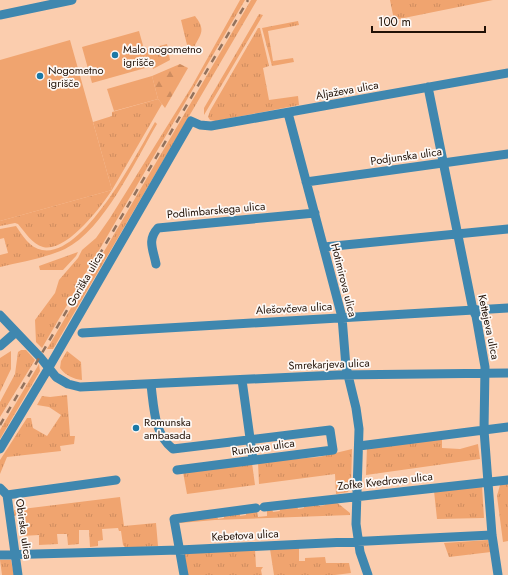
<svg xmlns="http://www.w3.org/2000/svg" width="508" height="575" viewBox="0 0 508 575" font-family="Jost,sans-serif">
<defs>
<pattern id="grass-tufts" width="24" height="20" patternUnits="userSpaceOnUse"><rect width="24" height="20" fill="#f0a46f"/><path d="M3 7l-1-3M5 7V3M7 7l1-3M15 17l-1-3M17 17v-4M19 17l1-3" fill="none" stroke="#ce8c5f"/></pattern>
<pattern id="forest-firs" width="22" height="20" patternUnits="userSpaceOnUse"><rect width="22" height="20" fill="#f0a46f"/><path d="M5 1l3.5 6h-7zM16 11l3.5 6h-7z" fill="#ce8c5f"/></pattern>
</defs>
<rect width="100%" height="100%" fill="#fbcdae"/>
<path fill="url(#grass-tufts)" d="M240,0h5l-203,348 -6,-6 -1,-22 20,-27 4,-13 19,-22 4,-8 14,-12 14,-20 82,-132z
M251,0h6l-204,349h-6z
M390,0h103l-99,20z
M259,14l4,1 -59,100v-7z
M195,16c11,14 6,18 -1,31l-6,2 -7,-29z
M298,21l1,4 -31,6 5,30 20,-3 1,4 -22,4 -10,-38z
M258,28h2l9,38 -6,2 6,32 29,-4 1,9 -83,16 -6,-1 -2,-3 2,-6z
M167,44l3,16 -17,9 -3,-9h-3l-3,-10z
M158,99l4,5 -50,86c-11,17 -46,63 -69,57 -11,-3 -18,-15 -25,-23l-3,-1 -15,3v-5l112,-31 -19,-68 19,-6v-4z
M155,122l2,2c-22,37 -53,106 -92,125 -20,9 -44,13 -65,18v-12l8,-2 -4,-15 -4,1v-10l16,-3c6,9 14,22 26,24 42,8 95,-97 113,-128z
M78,252l-2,4 -13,14h-23l-1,-4z
M21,350h5l9,10 -35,57v-15l15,-28 3,-22z
M11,351v18l-11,23v-34z
M67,351l14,11 1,18c-9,-1 -17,-5 -22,-12l1,-7z
M39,364l1,7 -40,68v-9z
M67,395l3,41h5l-1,8 -14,2 1,5 -54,6 -7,17v-14l27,-42h4l2,10 14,8 14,-21 -12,-8 -12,-2 5,-9 8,1z
M442,437v11l18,1 18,-5 2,15 -114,16 1,-28z
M352,449l-1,36 -3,7 -12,2 -1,-20 -76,10 -1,-22 61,-5z
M252,463l3,22 -68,9 -4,-22z
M508,483v58l-5,1 -6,-46 3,-11z
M482,485l2,33 -47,1 -3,-28z
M120,497l4,29 32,-3 2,23 -32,2 -3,-3 -2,-14h-2l-1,-3 -16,1 1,11 -5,1v5l-8,1 -1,-17h-10v14l-11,1 -1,-11h-10l1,10 -19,1v-10l-17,1 -3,-21 -6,1 1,-6z
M335,501l15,12v2l-135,5 -35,3 1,-2 36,-5 1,3 6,-1v-3l16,-2v3l6,-1v-3l11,-1 1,6 9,-1v-7h5l1,3 7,-1 -1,-3 18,-2 1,3 6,-1v-3l14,-2 1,3 6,-1v-3z
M488,540l3,12 -42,5 -5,-14z
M299,548v13h6v-3l20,-1 1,6h23l2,10 -16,2h-61l-4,-26z
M255,549l1,18h7l-2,3 1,5h-74l-4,-21 2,-1z
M0,560h11l3,15h-12z"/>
<path fill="url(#forest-firs)" d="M180,64l8,4 -23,40 -7,-9 -6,-23z"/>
<path fill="#f0a46f" d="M139,31l10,36 -57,16 -10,-36z
M70,40l42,150 -112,31v-161z
M152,76l6,23 -44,12 -7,-22z"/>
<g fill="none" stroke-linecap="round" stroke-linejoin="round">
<path stroke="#3f87af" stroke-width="9" d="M0,15l72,-15
M428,87l45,223 3,6 9,51 -1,63 8,105 6,40
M288,113l54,204 4,50 10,41 3,21 -3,95 4,28 8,23
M306,182l202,-28
M324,247l184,-18
M156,264c-3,-15 -9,-24 2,-36l157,-15
M0,315l40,42 16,20 12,7 12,3 258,-12 170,-2
M82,333l426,-25
M0,346l16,-14
M242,380l11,80
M151,385c3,23 3,49 22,64l157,-19 3,20 -156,20
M359,446l149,-19
M0,449l48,-80 143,-248 9,4 11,1 297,-53
M0,488l7,7 11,80
M7,495l109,-15
M264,507l244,-27
M0,555l179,-5 313,-15
M184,575l-10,-56 82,-11"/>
<path stroke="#92725d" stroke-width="2.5" stroke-dasharray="7 7" stroke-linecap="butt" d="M0,425l248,-425"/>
</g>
<g fill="#1a78a6" stroke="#fdf8f5" stroke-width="1.5">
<circle cx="115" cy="55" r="4"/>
<circle cx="40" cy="76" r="4"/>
<circle cx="136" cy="428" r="4"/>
</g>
<g text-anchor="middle" stroke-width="3.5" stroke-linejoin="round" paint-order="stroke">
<g font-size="11" fill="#211106" stroke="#fdf8f5" text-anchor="start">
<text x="123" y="53">Malo nogometno<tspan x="123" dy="13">igrišče</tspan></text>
<text x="48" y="74">Nogometno<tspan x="48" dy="13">igrišče</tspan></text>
<text x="144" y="426">Romunska<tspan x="144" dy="13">ambasada</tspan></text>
</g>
<g font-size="11" fill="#211106" stroke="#fdf8f5">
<text transform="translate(347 90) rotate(-10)" y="4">Aljaževa ulica</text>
<text transform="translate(406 156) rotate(-8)" y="4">Podjunska ulica</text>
<text transform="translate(216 210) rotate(-5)" y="4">Podlimbarskega ulica</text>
<text transform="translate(85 279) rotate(-60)" y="4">Goriška ulica</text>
<text transform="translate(344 280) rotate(76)" y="4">Hotimirova ulica</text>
<text transform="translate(294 308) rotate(-3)" y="4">Alešovčeva ulica</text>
<text transform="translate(489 327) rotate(78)" y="4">Kettejeva ulica</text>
<text transform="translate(329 364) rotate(-2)" y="4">Smrekarjeva ulica</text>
<text transform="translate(263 447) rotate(-8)" y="4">Runkova ulica</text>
<text transform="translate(385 481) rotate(-6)" y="4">Zofke Kvedrove ulica</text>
<text transform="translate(24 529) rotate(82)" y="4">Obirska ulica</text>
<text transform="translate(245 535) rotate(-3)" y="4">Kebetova ulica</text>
</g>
</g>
<path d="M372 26v6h113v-6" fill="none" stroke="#211106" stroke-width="2"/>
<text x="378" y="26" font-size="12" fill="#211106" stroke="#fdf8f5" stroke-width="3" paint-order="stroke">100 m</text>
</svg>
